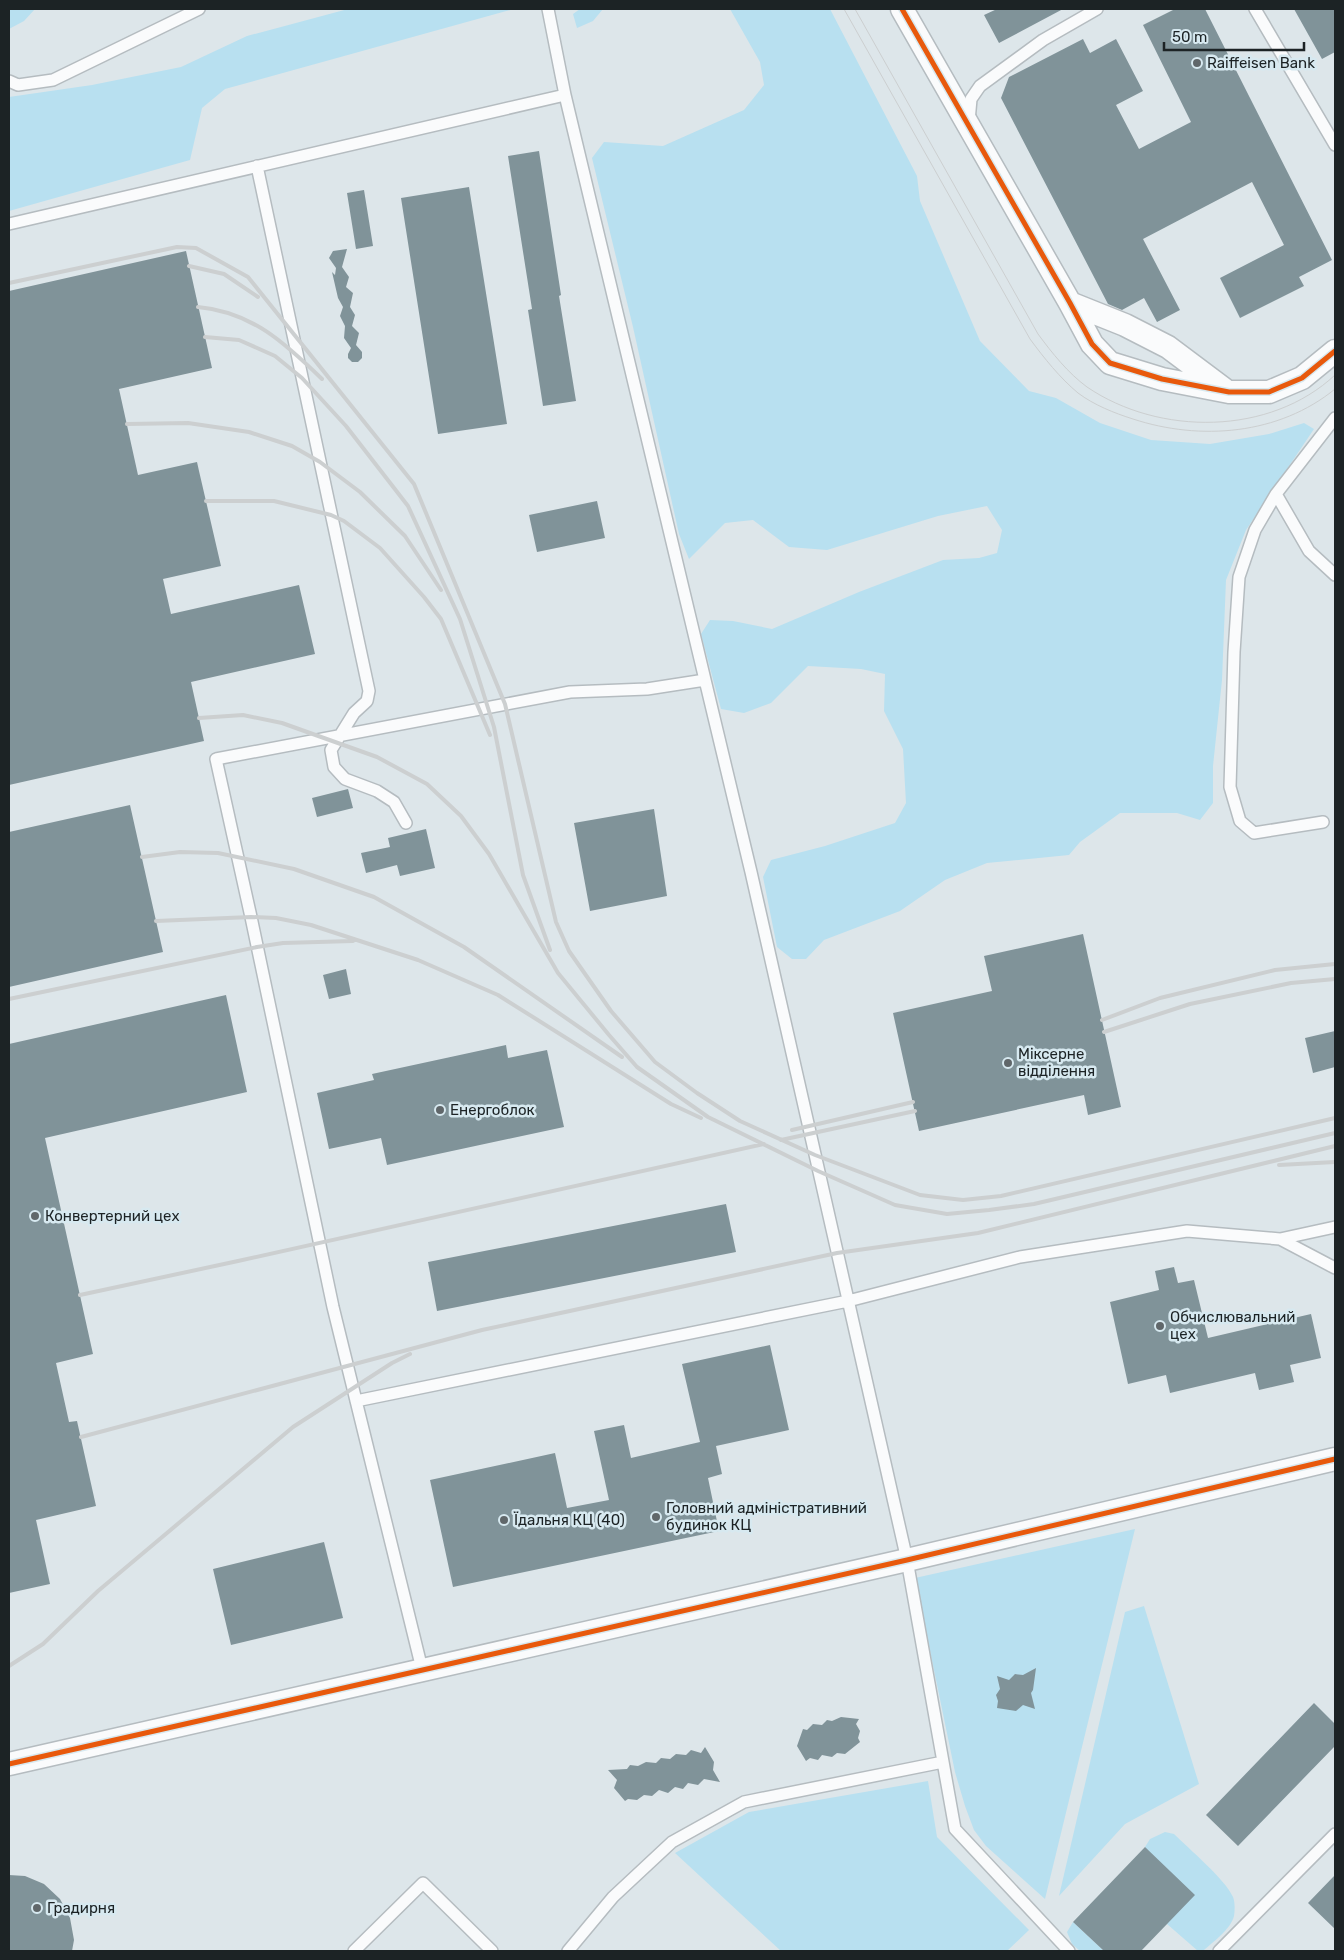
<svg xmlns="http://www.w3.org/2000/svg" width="1344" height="1960" viewBox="0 0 1344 1960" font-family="Rubik,sans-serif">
<rect width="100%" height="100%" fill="#dde6ea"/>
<path fill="#b8e0f0" d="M9,9h26l-11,12 -15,8z
M348,9h166l-289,80 -23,19 -12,52 -181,51v-114l83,-12 89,-18 66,-31z
M580,9h23l-10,12 -16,7 -4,-14z
M730,9h100l87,167 3,25 60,140 49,50 27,7 44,25 51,17 59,4 59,-10 35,-11 10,6 -68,101 -20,50 -4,100 -9,86v37l-13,17 -23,-7h-57l-40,29 -11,13 -82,8 -42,17 -45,31 -76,29 -18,19h-14l-15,-12 -14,-70 8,-17 54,-14 70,-23 11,-20 -3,-54 -19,-38 1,-37 -24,-5 -53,-3 -37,37 -27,10 -23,-4 -20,-75 9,-14 23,1 39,8 87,-37 84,-32 36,-2 18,-5 5,-23 -15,-24 -49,10 -111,34 -38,-3 -36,-27 -28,3 -36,36 -10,-25 -46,-207 -41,-169 12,-16 59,4 81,-36 20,-25 -4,-23z
M1135,1529l-90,370 -59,-53 -12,-16 -9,-24 -10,-34 -40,-194z
M1144,1606l55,178 -74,40 -66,72 66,-284z
M928,1781l9,56 92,93 -22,21h-226l-106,-98 74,-41z
M1165,1832l9,2c14,14 52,46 59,63 2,5 2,13 1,19 -3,13 -21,26 -31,35h-5l-31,-27 -22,-77 5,-8z
M1073,1922l31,29h-24l-8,-7 -5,-12z"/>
<path fill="#809399" d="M997,9h66l-64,34 -15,-28z
M1175,9h30l127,251 -33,17 5,9 -64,32 -20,-40 64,-33 -32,-63 -109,57 37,71 -23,12 -13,-24 -22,12 -14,-6 -107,-206 8,-21 74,-38 7,14 26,-14 27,52 -27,14 23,44 52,-27 -48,-97z
M1294,9h41v43l-13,7z
M539,151l22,144 -2,1 17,105 -33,5 -15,-96 4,-1 -24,-153z
M469,187l38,237 -69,10 -37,-236z
M364,190l9,56 -17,3 -9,-56z
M347,249l-5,18 7,10 -3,10 7,6 -3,14 5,8 -3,11 7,7 -3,12 6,7v6l-4,4h-6l-4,-4v-4l3,-6 -7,-10 1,-12 -5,-10 3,-9 -5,-9 -6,-26 3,3 1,-7 -7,-10 4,-7z
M186,251l26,117 -93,21 19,86 59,-13 2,9 22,95 -58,13 8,35 128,-29 16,69 -124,28 13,59 -195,44v-494z
M597,501l8,37 -68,14 -8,-37z
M348,789l5,19 -36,9 -5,-19z
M130,805l33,147 -154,35v-155z
M654,809l13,87 -77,15 -16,-88z
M426,829l9,39 -35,8 -3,-11 -31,8 -5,-20 29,-6 -2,-9z
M1083,934l38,173 -33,8 -4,-20 -165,36 -26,-118 99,-22 -8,-35z
M346,969l5,25 -22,5 -6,-24z
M226,995l21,97 -202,46 48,216 -37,9 13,59 8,-1 19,85 -60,14 14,64 -41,9v-549z
M1335,1031v36l-22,6 -8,-35z
M506,1045l2,13 39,-8 17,77 -177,38 -6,-27 -52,11 -12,-56 57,-13 -2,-6z
M726,1204l10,48 -299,59 -9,-49z
M1174,1267l4,16 16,-3 14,58 103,-24 10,44 -31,7 4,17 -35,8 -4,-17 -85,20 -4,-18 -38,9 -18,-82 49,-12 -4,-19z
M770,1345l19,85 -73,16 6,28 -14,4 11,53 -266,56 -23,-107 125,-27 12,55 42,-8 -15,-69 30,-6 7,33 69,-16 -18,-78z
M324,1542l19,76 -112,27 -18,-76z
M1036,1668l-3,22 -2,3 4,16 -12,-4 -7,6 -19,-3 1,-7 -2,-6 4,-6 -3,-13 12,4 6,-6 8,1z
M1314,1703l21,21v22l-97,100 -32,-31z
M841,1717l18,2 -3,5 4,7 -2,7 2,4 -15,12 -8,-1 -5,4 -10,-2 -4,5 -8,-2 -4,3 -9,-15 6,-17 4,1 6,-6 9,1 5,-5 5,1z
M705,1747l9,15 -1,8 7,12 -16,-3 -6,6 -10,-2 -5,6 -8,-2 -7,6 -9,-3 -7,6 -8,-1 -7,5 -9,-1 -3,2 -11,-13 3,-8 -9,-10 19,-1 3,-4 8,1 8,-4 10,1 5,-5 9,1 6,-5 10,1 5,-5 10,3z
M1145,1847l50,48 -54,56h-37l-31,-29z
M9,1875l16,1 19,8 16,15 10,19 4,22 -2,11h-63z
M1335,1875v54l-27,-26z"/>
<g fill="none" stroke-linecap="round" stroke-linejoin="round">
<defs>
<path id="lane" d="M548,9l17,86
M1255,9l80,136
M9,81l9,4 35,-5 146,-71
M969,121l2,-22 9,-13 63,-46 54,-31
M257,166l112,525 -2,10 -13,12 -23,37 3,17 11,12 32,12 17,11 12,21
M9,224l556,-129 186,777 156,688 48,269 114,122
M1276,494l33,57 26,24
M1323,822l-69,11 -14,-12 -10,-34 4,-135 5,-75 16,-47 21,-36 59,-76
M1280,1239l55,-12
M356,1401l492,-100 172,-44 167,-26 93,8 55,29
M422,1669l-89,-362 -82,-390 -35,-158 354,-67 77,-3 58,-9
M354,1951l69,-68 69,68
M568,1951l45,-54 59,-55 72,-40 199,-40
M1219,1951l116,-117"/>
<path id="street" d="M902,9l168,294 22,41 18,19 52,16 67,13h40l33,-14 33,-27
M1070,303l55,22 43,22 56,42
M9,1764l898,-204 428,-101"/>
</defs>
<use href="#lane" stroke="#b5bcc0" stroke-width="14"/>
<use href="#street" stroke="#b5bcc0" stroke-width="25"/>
<use href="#lane" stroke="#fafbfc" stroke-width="11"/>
<use href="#street" stroke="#fafbfc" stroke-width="22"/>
<path stroke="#cccfd0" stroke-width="1" d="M844,9l186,330c14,19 30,39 48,54 16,12 36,20 55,26 67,22 146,16 202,-30
M855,9l183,325c14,19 30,39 49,53 72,49 183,49 248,-12"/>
<path stroke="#cccfd0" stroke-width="4" d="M189,266l35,8 34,23
M9,283l168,-36 19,1 52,29 166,207 91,220 51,218 13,29 42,60 44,51 42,31 43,28 75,34 105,40 43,5 38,-4 334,-78
M198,307c54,5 87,36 124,72
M205,337l34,3 36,16 27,22 44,48 62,80 52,113 34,108 29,148 27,75
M127,424l61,-1 61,9 43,14 28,16 40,30 45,44 36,54
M206,501h68l57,14 13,6 36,27 44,49 17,22 49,116
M199,718l44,-3 39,8 95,34 50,27 34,32 28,38 69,119 51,62 28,32 71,50 110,54 77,34 52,9 42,-4 45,-6 301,-71
M142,857l38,-5 38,1 76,16 80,28 90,50 158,110
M156,921l95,-4 25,1 35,7 107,35 80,35 173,109 30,14
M9,999l248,-52 26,-4 70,-2
M1102,1020l58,-22 115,-28 60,-6
M1104,1032l86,-28 101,-21 44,-4
M792,1130l121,-28
M781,1140l134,-29
M1279,1165l56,-3
M80,1295l158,-34 526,-117
M81,1437l401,-107 355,-77 141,-20 357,-87
M9,1666l34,-22 55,-53 195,-164 99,-64 18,-9"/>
<defs>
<path id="cycleway" d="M902,9l168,294 22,41 18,19 52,16 67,13h40l33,-14 33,-27
M9,1764l898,-204 428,-101"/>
</defs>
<use href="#cycleway" stroke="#d7e9f0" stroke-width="8"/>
<use href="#cycleway" stroke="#e8590c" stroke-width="5"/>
</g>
<g fill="#60676a" stroke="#d7e9f0" stroke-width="2">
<circle cx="1197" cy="63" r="5"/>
<circle cx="1008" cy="1063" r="5"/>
<circle cx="440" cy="1110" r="5"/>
<circle cx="35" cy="1216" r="5"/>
<circle cx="1160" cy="1326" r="5"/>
<circle cx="656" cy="1517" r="5"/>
<circle cx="504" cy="1520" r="5"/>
<circle cx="37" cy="1908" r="5"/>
</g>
<g text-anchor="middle" stroke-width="5" stroke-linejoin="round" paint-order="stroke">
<g font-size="15" fill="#1c2325" stroke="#d7e9f0" text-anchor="start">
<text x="1207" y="68">Raiffeisen Bank</text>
<text x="1018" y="1059">Міксерне<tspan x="1018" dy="17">відділення</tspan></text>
<text x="450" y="1115">Енергоблок</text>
<text x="45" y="1221">Конвертерний цех</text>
<text x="1170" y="1322">Обчислювальний<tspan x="1170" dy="17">цех</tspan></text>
<text x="666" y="1513">Головний адміністративний<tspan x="666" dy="17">будинок КЦ</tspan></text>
<text x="514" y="1525">Їдальня КЦ (40)</text>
<text x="47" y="1913">Градирня</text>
</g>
</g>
<rect width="1344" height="1960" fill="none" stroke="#1c2325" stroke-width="20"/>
<path d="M1164 42v8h140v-8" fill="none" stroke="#1c2325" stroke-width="2.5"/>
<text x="1172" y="42" font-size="15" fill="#1c2325" stroke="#d7e9f0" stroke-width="4" paint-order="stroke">50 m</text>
</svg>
